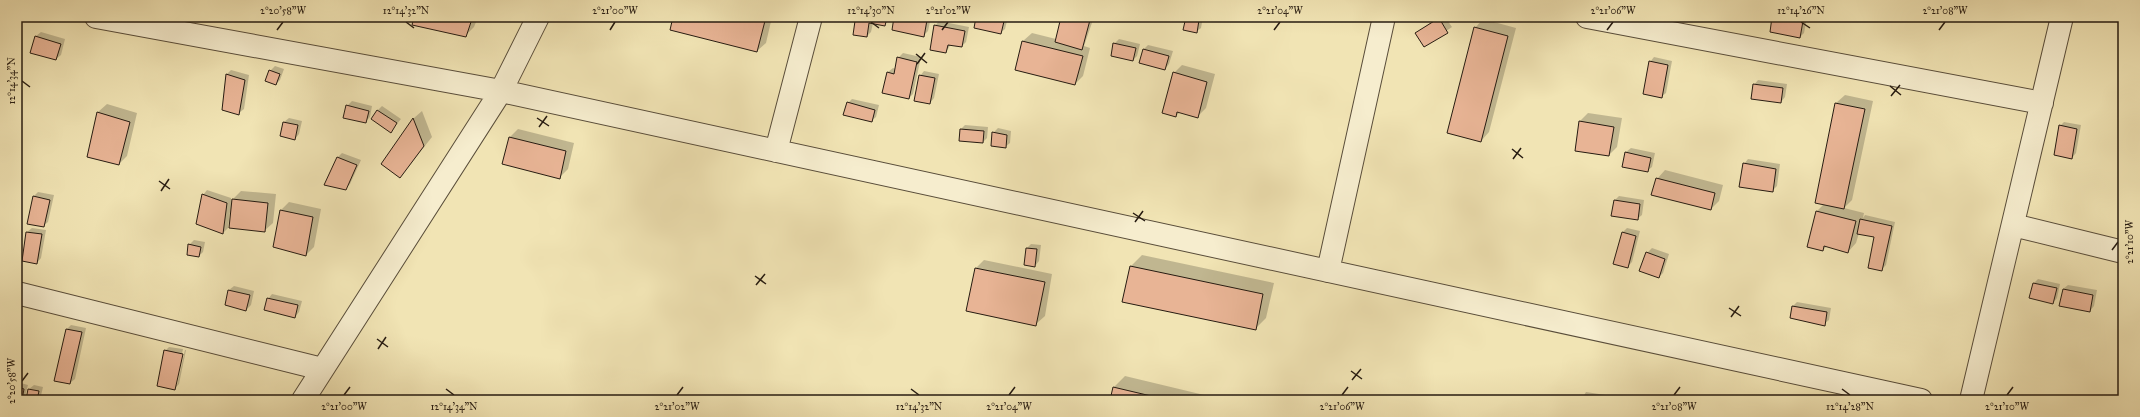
<svg xmlns="http://www.w3.org/2000/svg" width="2140" height="417" viewBox="0 0 2140 417" font-family="'IM FELL Great Primer',serif">
<rect width="100%" height="100%" fill="#f1e4b4"/>
<filter id="stains"><feTurbulence type="fractalNoise" baseFrequency=".005" numOctaves="4"/><feColorMatrix values="0 0 0 0 .2 0 0 0 0 .09 0 0 0 0 .02 0 0 0 .5 -.17"/></filter>
<radialGradient id="worn" r=".72"><stop offset=".6" stop-color="#630" stop-opacity="0"/><stop offset="1" stop-color="#630" stop-opacity=".3"/></radialGradient>
<path fill="#0003" d="M415,17h63l-4,10 -8,8z
M674,17h98l-6,26 -9,8z
M842,17h48l-5,8 -12,-2 -2,9 -4,4 -11,-16z
M895,17h36l-3,14 -5,5z
M978,17h30l-3,12 -5,4z
M1062,17h32l-10,29 6,2 -7,28 -8,8 -52,-43 9,-8 24,6z
M1203,17l-2,11 -5,4 -9,-14z
M1439,17h6l7,10 -28,19 -8,-13z
M1774,17h33l-3,16 -4,4 -29,-6z
M1483,19l33,9 -27,104 -8,9 -6,-113z
M939,21l30,6 -3,15 -4,4 -11,-2 -5,8 -11,-26z
M41,32l24,7 -4,16 -5,4 -25,-7 5,-16z
M1119,39l21,5 -3,12 -4,4 -19,-16z
M1148,45l25,6 -4,13 -4,5 -21,-20z
M903,53l18,4 -8,37 -4,4 -21,-26 5,-4 3,1 2,-11z
M1654,57l18,4 -6,32 -5,4 -11,-35z
M1182,65l33,9 -9,34 -9,9 -17,-5 -4,4 -2,-43z
M275,66l9,3 -4,11 -4,4 -6,-13z
M231,70l18,5 -5,34 -5,4 -16,-4 4,-35z
M924,71l15,3 -5,24 -4,5 -10,-27z
M1758,80l29,4 -2,13 -4,5 -27,-17z
M1845,95l28,6 -21,99 -8,8 20,5 -1,5 2,-3 30,7 -9,43 -5,5 -6,-34 -16,-3 -3,10 -8,9 -21,-6 -4,4 -15,-4 9,-35 7,-7 12,-101z
M852,99l27,6 -3,12 -5,4 -23,-18z
M352,101l20,5 -2,11 -5,5 -18,-16z
M107,104l30,9 -10,43 -8,8 -30,-7 9,-45z
M382,106l19,13 -10,12 -13,-21z
M422,111l10,26 -32,40 -18,-13 32,-46z
M1588,113l34,5 -5,29 -8,8 -33,-5 4,-29z
M289,118l13,3 -3,13 -4,5 -14,-4 3,-13z
M2064,122l17,3 -5,28 -4,5 -12,-32z
M965,125l23,2 -1,11 -4,4 -22,-13z
M998,128l13,3 -1,12 -5,4 -12,-14z
M518,129l56,14 -6,26 -9,9 -49,-41z
M1631,148l24,5 -3,14 -5,4 -24,-5 3,-14z
M342,153l19,7 -11,24 -5,5 -7,-32z
M1748,159l32,5 -3,22 -5,5 -28,-27z
M1665,170l58,15 -4,16 -8,8 -54,-30z
M207,190l24,8v3l10,-10 35,3 -3,29 -9,8 -34,-19 -2,16 -5,5 -26,-10 6,-28z
M38,192l16,3 -6,27 -5,4 -9,-30z
M1619,196l25,4 -2,15 -5,4 -22,-19z
M289,202l32,7 -7,38 -8,8 -26,-44z
M32,228l14,2 -5,28 -4,5 -14,-2 4,-29z
M1627,228l13,3 -8,31 -5,5 -4,-35z
M194,240l11,2 -2,10 -4,4 -10,-11z
M1031,244l10,1 -2,16 -4,5 -8,-18z
M1652,248l17,6 -6,19 -4,4 -12,-24z
M1142,255l132,28 -8,35 -11,11 -124,-63z
M984,260l68,14 -7,42 -9,8 -60,-56z
M2038,279l22,5 -3,14 -4,5 -19,-20z
M2068,285l29,5 -3,16 -4,5 -27,-22z
M234,286l20,5 -3,14 -5,5 -20,-5 3,-15z
M272,294l30,7 -3,11 -4,5 -27,-18z
M1797,302l34,6 -2,12 -5,4 -33,-6 2,-12z
M71,325l15,3 -11,51 -5,4 -15,-3 12,-51z
M169,347l14,2 -8,36h2l8,-35h1l-7,34 -4,4 -10,-37z
M1125,376l100,24h-114l3,-13z
M17,382l11,3 -4,15h-7z
M34,385l9,2 -3,13h-13l2,-11z
M1586,392l39,6 -1,2h-43z"/>
<path fill="#e8b495" stroke="#261b11" d="M414,17h48l10,2 -6,18 -54,-12z
M673,17h93l-9,35 -87,-22z
M840,17h47l-2,9 -16,-3 -2,14 -14,-2 2,-14z
M894,17h16l17,3 -3,17 -32,-7z
M976,17h29l-4,17 -27,-6z
M1061,17h17l12,3 -8,30 -27,-8z
M1186,17l13,3 -2,13 -14,-3z
M1772,17l31,4 -3,17 -30,-6z
M1439,18l9,15 -24,14 -9,-14z
M934,25l31,6 -3,16 -14,-2 -2,8 -16,-3z
M1474,27l34,9 -27,106 -34,-9z
M35,36l26,8 -5,16 -26,-7z
M1022,41l61,15 -8,29 -60,-15z
M1113,43l23,5 -3,13 -22,-5z
M1143,49l26,7 -4,14 -26,-7z
M897,57l20,5 -8,37 -27,-6 5,-21 7,2z
M1649,61l19,4 -6,33 -19,-4z
M269,70l11,4 -4,11 -11,-4z
M1173,72l34,10 -9,36 -21,-6 -1,5 -14,-4z
M226,74l19,6 -6,35 -17,-5z
M919,75l16,3 -5,26 -16,-3z
M1753,84l30,4 -2,15 -30,-4z
M847,102l28,8 -3,12 -29,-7z
M1835,103l30,6 -21,100 -29,-6z
M346,105l23,6 -3,12 -23,-5z
M377,110l20,13 -6,10 -20,-14z
M97,112l33,10 -11,43 -32,-8z
M413,118l11,28 -24,32 -19,-14z
M1579,121l35,6 -5,29 -34,-5z
M283,122l15,3 -3,15 -15,-4z
M2059,125l18,4 -5,30 -18,-4z
M960,129l24,2 -1,12 -24,-2z
M992,132l15,3 -1,13 -15,-2z
M509,137l57,14 -6,28 -58,-15z
M1625,152l26,6 -3,14 -26,-5z
M337,157l20,8 -11,25 -22,-5z
M1743,163l33,6 -3,23 -34,-5z
M1656,178l59,15 -4,17 -60,-15z
M202,194l25,9 -4,31 -27,-10z
M33,196l17,4 -6,27 -17,-3z
M232,199l36,4 -3,29 -36,-4z
M1614,200l26,4 -2,16 -27,-4z
M280,210l33,7 -7,39 -33,-9z
M1816,211l40,10 -8,32 -24,-7 -1,5 -16,-4z
M1860,219l32,7 -10,45 -14,-3 6,-31 -17,-3z
M26,232l16,2 -5,30 -15,-3z
M1622,232l14,4 -8,32 -15,-4z
M188,244l13,3 -2,10 -12,-2z
M1026,248l11,1 -2,18 -11,-2z
M1646,252l19,7 -6,19 -20,-7z
M1130,266l133,28 -7,36 -134,-28z
M975,268l70,14 -9,44 -70,-15z
M2033,283l24,5 -4,16 -24,-6z
M2063,289l30,6 -3,17 -31,-6z
M228,290l22,5 -4,16 -21,-6z
M267,298l31,7 -3,13 -31,-8z
M1792,306l35,6 -2,14 -35,-8z
M66,329l16,3 -12,52 -16,-3z
M164,350l19,4 -8,36 -18,-4z
M17,387l7,2 -2,11h-5z
M1113,387l55,13h-58z
M28,389l11,2 -2,9h-11z
M1581,396l25,4h-26z"/>
<g fill="none" stroke-linecap="round" stroke-linejoin="round">
<defs>
<path id="minor" d="M96,17l405,74 1420,309
M1587,17l455,86
M776,151l35,-134
M2013,225l110,27
M1328,271l56,-254
M17,293l305,76
M303,400l198,-309 37,-74
M1971,400l91,-383"/>
</defs>
<use href="#minor" stroke="#594d3a" stroke-width="24"/>
<use href="#minor" stroke="#f6edce" stroke-width="22"/>
</g>
<path fill="none" stroke="#261b11" stroke-width="1.5" d="M406,22l8,6M871,22l8,6M1801,22l9,6M277,30l6,-8M610,30l5,-8M942,30l6,-8M1274,30l6,-8M1607,30l6,-8M1939,30l6,-8M916,54l11,9M917,64l8,-11M22,81l8,6M1890,86l11,9M1891,96l9,-11M537,118l12,8M539,127l8,-11M1512,149l11,9M1513,159l8,-11M159,181l11,8M161,191l8,-12M1133,213l12,8M1135,222l8,-11M2112,250l6,-8M755,276l11,8M756,285l9,-11M1729,308l12,8M1731,317l8,-11M377,339l11,8M378,349l8,-12M1351,371l11,8M1352,380l9,-11M22,381l6,-8M446,389l8,6M911,389l8,6M1842,389l8,6M344,395l6,-8M677,395l6,-8M1009,395l6,-8M1342,395l6,-8M1674,395l6,-8M2007,395l6,-8"/>
<rect width="2140" height="417" fill="none" stroke="#f1e4b4" stroke-width="44"/>
<rect x="22" y="22" width="2096" height="373" fill="none" stroke="#261b11" stroke-width="1.5"/>
<g font-size="10" text-anchor="middle" fill="#261b11">
<text x="283" y="14">2°20'58"W</text>
<text x="406" y="14">12°14'32"N</text>
<text x="615" y="14">2°21'00"W</text>
<text x="871" y="14">12°14'30"N</text>
<text x="948" y="14">2°21'02"W</text>
<text x="1280" y="14">2°21'04"W</text>
<text x="1613" y="14">2°21'06"W</text>
<text x="1801" y="14">12°14'26"N</text>
<text x="1945" y="14">2°21'08"W</text>
<text transform="translate(11 81) rotate(-90)" y="4">12°14'34"N</text>
<text transform="translate(2129 242) rotate(-90)" y="4">2°21'10"W</text>
<text transform="translate(11 381) rotate(-90)" y="4">2°20'58"W</text>
<text x="344" y="410">2°21'00"W</text>
<text x="454" y="410">12°14'34"N</text>
<text x="677" y="410">2°21'02"W</text>
<text x="919" y="410">12°14'32"N</text>
<text x="1009" y="410">2°21'04"W</text>
<text x="1342" y="410">2°21'06"W</text>
<text x="1674" y="410">2°21'08"W</text>
<text x="1850" y="410">12°14'28"N</text>
<text x="2007" y="410">2°21'10"W</text>
</g>
<rect width="100%" height="100%" filter="url(#stains)"/>
<rect width="100%" height="100%" fill="url(#worn)"/>
</svg>
